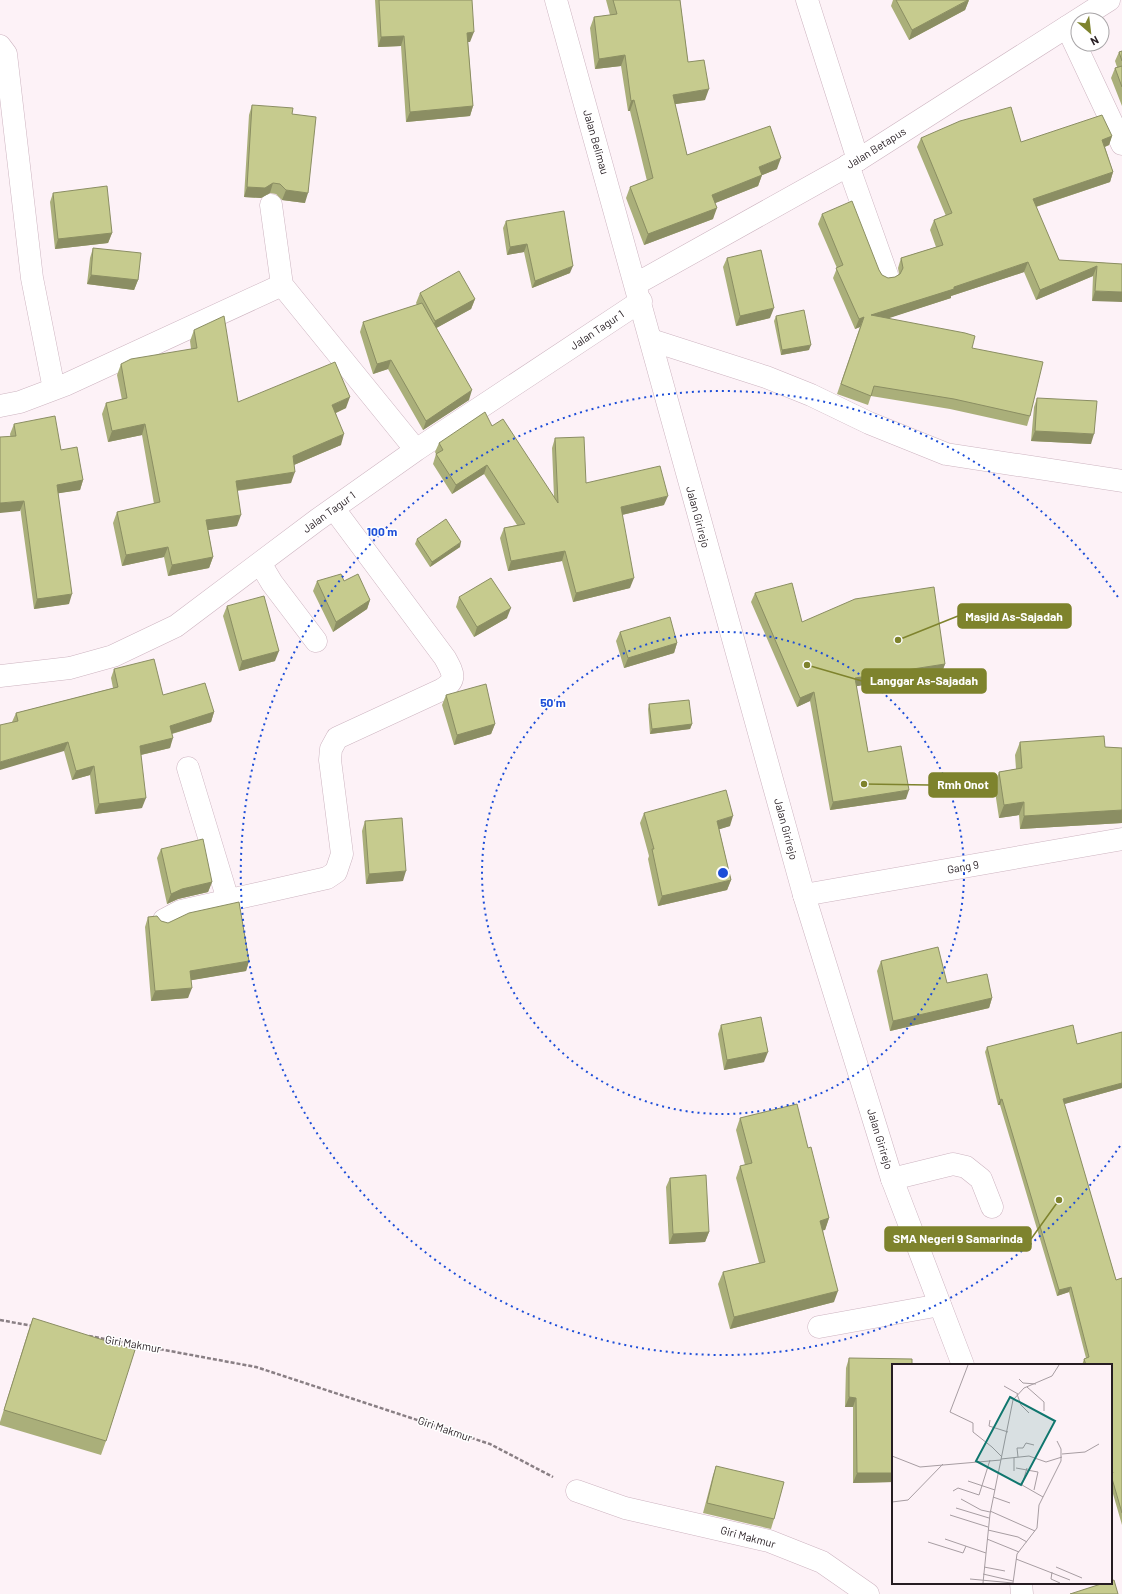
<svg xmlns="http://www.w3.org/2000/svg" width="1122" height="1594" viewBox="0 0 1122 1594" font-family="Barlow,sans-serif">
<rect width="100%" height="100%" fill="#fdf2f7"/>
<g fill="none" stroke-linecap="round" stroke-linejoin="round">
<defs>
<path id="minor" d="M807,0l51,160
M1067,27l55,117
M0,46l6,8 26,224 22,111
M848,165l39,110
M271,205l11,80 134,165
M651,340l115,37 45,18 58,28 77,31 176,27
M0,406l20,-4 45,-17 217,-100
M260,563l12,20 44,58
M0,676l70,-8 43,-12 63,-30 141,-106 99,-70 225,-149
M188,768l40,132
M804,895l318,-56
M164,920l17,-9 146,-33 9,-6 6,-18 -12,-94 1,-11 6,-11 104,-48c17,-10 12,-17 4,-32l-111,-149
M892,1179l61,-15 13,3 15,12 11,28
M819,1327l121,-22
M577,1491l48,17 144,33 53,21 46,32"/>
<path id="tertiary" d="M556,0l248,895 88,284 71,186
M636,284l222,-124 251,-160
M1021,1583l1,11"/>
</defs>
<use href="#minor" stroke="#cdb4c0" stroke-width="23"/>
<use href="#tertiary" stroke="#cdb4c0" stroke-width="23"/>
<path stroke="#897f84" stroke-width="2.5" stroke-dasharray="4 2" stroke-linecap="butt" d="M0,1320l33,6
M89,1336l167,31 234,77 63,33"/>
<use href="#minor" stroke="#fff" stroke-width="22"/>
<use href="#tertiary" stroke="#fff" stroke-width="22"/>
</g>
<path fill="#aaaf7a" d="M375,0h97l-2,42h-2l5,64 -3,10 -64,6 -5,-76 -23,1z
M606,0h74l8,62 17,38 -30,4 12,51 90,14 -15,6 -4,11 -43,17 -2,16 -69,26 -18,-47 4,-11 17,-6 -17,-70h-2l-7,-45 -26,3 -5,-41 4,-11 16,-2z
M893,0h76l-4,10 -56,30 -18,-34z
M1122,51v55l-11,-28 4,-10 2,-1 -2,-6 4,-9z
M252,105l40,9 13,89 -23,-3 -6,-6 -6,-1 -9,5 -17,-1 5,-82z
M1112,136l-3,9 -4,2 8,25 -3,10 -74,25 23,53 63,4 -30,37 1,-25 -57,24 -12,-28 -73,24v2l-63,20 84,30 58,68 -3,10 -77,-17 -79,-13 -3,9 -31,-11 23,-67 -5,2 -22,-51 4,-10 -19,-44 4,-10 57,56 3,5 6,3 7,-1 4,-3 -1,-6 3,-10 35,-11 -6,-17 4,-10 12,-4 -29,-69 4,-9 100,4z
M53,193l59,40 -4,10 -53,6 -5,-47z
M506,221l64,52 -38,15 -8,-36 -17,3 -4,-27z
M93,248l45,32 -4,10 -47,-6 3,-26z
M727,258l43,60 -34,8 -13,-59z
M420,293l55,6 -4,10 -35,19 33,72 -46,30 -35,-61 -15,5 -13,-42 3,-10 54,-17 -1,-2z
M776,316l33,34 -28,5 -7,-34z
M194,330l44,72 108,6 -10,5 5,32 -47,20 -3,18 -54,8v35l-29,4 5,27 -4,11 -41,8 -4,-19 -42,9 -9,-43 4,-11 37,-8 -12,-69 -34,7 -6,-28 4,-11 16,-3 -5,-25 4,-11 70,-15 -1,-8z
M1037,398l54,46 -60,-3 3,-34z
M14,424l47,26 22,30 -3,10 -22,3 11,111 -35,5 -24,-175z
M492,426l62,71 -2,-49 3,-10 31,45 78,22 -42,10 8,73 -57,14 -11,-41 -54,10 -8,-33 4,-10 13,-3 -33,-51 -32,20 -19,-30 3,-10 -1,-2 4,-9z
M417,539l43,8 -30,20 -15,-23z
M317,581h27l26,19 -3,9 -34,23 -20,-41z
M755,593l47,29 143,42 -3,8 -86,14 12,66 38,47 -76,11 -20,-109 -13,6 -46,-105z
M459,597l48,21 -33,19 -18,-30z
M227,606l48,55 -36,10 -16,-55z
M620,632l57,11 -3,10 -50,15 -8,-27z
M114,669l49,26 51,17 -3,10 -39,12 -2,14 -29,7 1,53 -47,6 -5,-39 -18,5 -8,-29 -52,-29 4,-9 97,-25 -2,-10z
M446,695l49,29 -4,10 -37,11 -12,-40z
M649,704l43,20 -2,5 -40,5 -2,-25z
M1020,742l102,6v75l-102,6 -1,-14 -20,3 -5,-33 5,-13 17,-3 -1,-14z
M644,813l86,13 -11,3 12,51 -4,10 -69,16 -10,-47 1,-3 -9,-33z
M365,821l38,60 -37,3 -4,-53z
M161,849l51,33 -4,10 -30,7 -11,5 -10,-46z
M148,917l13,4 88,40 -3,10 -55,9 -3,18 -37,3 -6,-74z
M881,961l111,37 -3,10 -99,23 -13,-60z
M721,1025l43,37 -40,8 -6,-36z
M1122,1032v56l-58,16 52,176 6,-2v247l-11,-38v-122h-29l2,-6 2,-1 -17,-66 -12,4 -57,-191h-2l-13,-53 2,-5 90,-3z
M740,1118l68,30 21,70 -4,12h-2l11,72 -104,27 -12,-45 5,-12 36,-9 -23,-85 4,-12 5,-1 -9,-35z
M670,1178l39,54 -4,10 -36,2 -3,-57z
M33,1318l73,123 -5,14 -101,-30v-3l28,-90z
M849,1358l44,124 -40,1v-76h-8l1,-39z
M716,1466l58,53 -3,10 -68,-16 10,-38z"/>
<path fill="#8b8e63" d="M969,0l-4,10 -56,30 3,-10z
M474,32l-4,10h-7l4,-9z
M404,36l-3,10 -23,1 3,-10z
M625,55l-4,11 -26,3 4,-10z
M709,89l-4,11 -36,5 4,-10z
M634,100l-4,11h-2l3,-10z
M473,106l-3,10 -64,6 4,-10z
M1112,136l-3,9 -10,4 3,-9z
M781,158l-4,11 -22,9 4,-11z
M1113,172l-3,10 -81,27 4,-10z
M762,175l-4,11 -50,20 4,-11z
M273,183l-3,10 -9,5 -17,-1 3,-10z
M286,190l22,3 -3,10 -23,-3z
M717,208l-4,11 -69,26 4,-11z
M112,233l-4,10 -53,6 3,-10z
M527,244l-3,8 -17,3 3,-8z
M1028,262l-4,10 -73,24v2l-83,27 3,-10 83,-28z
M573,266l-3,7 -38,15 3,-7z
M1097,266l-4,10 -57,24 4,-10z
M91,275l47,5 -4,10 -47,-6z
M1095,291l27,1v10l-30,-1z
M475,299l-4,10 -40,22 4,-10z
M774,308l-4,10 -34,8 4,-10z
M864,317l-4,10 -5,2 4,-10z
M811,345l-2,5 -28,5 1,-5z
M391,360l-3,9 -15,5 4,-10z
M472,390l-3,10 -46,30 3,-9z
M350,397l-4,11 -17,8 3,-11z
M145,424l-3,11 -34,7 4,-11z
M1035,431l59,3 -3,10 -60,-3z
M344,434l-3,11 -52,22 4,-11z
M487,465l-3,9 -32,20 4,-9z
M295,472l-4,11 -59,8 4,-10z
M83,480l-3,10 -26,4 3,-9z
M668,496l-4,9 -47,11 4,-9z
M24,501l-4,10 -20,2v-10z
M241,515l-4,11 -35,5 4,-11z
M461,542l-1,5 -30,20 2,-5z
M168,547l-4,10 -42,9 4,-11z
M565,551l-3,10 -54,10 3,-10z
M213,557l-4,11 -41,8 4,-11z
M634,578l-4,10 -57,14 3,-9z
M72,594l-3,10 -35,5 3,-10z
M370,600l-3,9 -34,23 3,-10z
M511,608l-4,10 -33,19 3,-10z
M677,643l-3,10 -50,15 4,-10z
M279,651l-4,10 -36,10 3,-10z
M945,664l-3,8 -90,15 3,-9z
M814,692l-4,9 -13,6 3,-9z
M214,712l-3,10 -44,13 3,-9z
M495,724l-4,10 -37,11 3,-10z
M692,724l-2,5 -40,5 2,-5z
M173,738l-3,10 -34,8 4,-10z
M68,742l-4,9 -64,19v-8z
M94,766l-4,9 -18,5 4,-9z
M909,790l-3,9 -76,11 3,-8z
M146,798l-4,10 -47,6 4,-10z
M1024,802l-5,13 -20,3 5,-13z
M1122,810v13l-102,6 4,-13z
M733,816l-3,10 -16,5 3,-10z
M406,871l-3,10 -37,3 3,-10z
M731,880l-4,10 -69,16 4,-10z
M212,882l-4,10 -30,7 -11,5 4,-10 11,-5z
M249,961l-3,10 -59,10 3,-10z
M192,988l-4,10 -37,3 4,-10z
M992,998l-3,10 -99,23 3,-10z
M768,1052l-4,10 -40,8 3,-10z
M1122,1083v5l-61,17 2,-6z
M1002,1099l-2,6h-2l2,-5z
M829,1218l-4,12 -9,2 4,-11z
M709,1232l-4,10 -36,2 4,-10z
M1071,1287l-2,5 -12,4 2,-6z
M838,1291l-4,11 -104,27 4,-12z
M849,1397l7,1 -3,9h-8z
M857,1473h36v9l-40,1z"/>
<path fill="#c6cb8e" stroke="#8b8e63" d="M379,0h93l2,32 -7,1 6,73 -63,6 -6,-76 -23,1z
M613,0h67l8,62 16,-2 5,29 -36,6 14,60 83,-29 11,32 -22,9 3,8 -50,20 5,13 -69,26 -18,-47 23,-9 -19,-78 -3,1 -6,-46 -26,4 -5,-42 23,-3z
M896,0h72l-56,30z
M1122,51v10l-3,-9z
M1122,66v21l-7,-19z
M252,105l41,3 -1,6 24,3 -8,76 -22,-3 -6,-6 -7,-1 -8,5 -18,-1z
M1011,107l10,35 81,-27 10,21 -10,4 11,32 -80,27 26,61 63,4v28l-27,-1 2,-25 -57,24 -12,-28 -74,25v2l-83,26 94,18 10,3 -3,12 71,14 -13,54 -76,-17 -80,-13 -3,10 -30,-12 23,-67 -5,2 -23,-51 7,-3 -21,-51 30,-13 27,69 3,5 6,3 7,-1 5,-3 3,-6 -2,-10 42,-13 -9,-25 18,-7 -31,-75 39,-17z
M107,186l5,47 -54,6 -5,-46z
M564,211l9,55 -38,15 -8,-37 -17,3 -4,-26z
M93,248l48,5 -3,27 -47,-5z
M761,250l13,58 -34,8 -13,-58z
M459,271l16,28 -40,22 -15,-28z
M422,303l50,87 -46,31 -35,-61 -14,4 -14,-42z
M804,310l7,35 -29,5 -6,-34z
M224,316l14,86 97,-40 15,35 -18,8 12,29 -51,22 2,16 -59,9 5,34 -35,5 7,37 -41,8 -4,-18 -42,8 -9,-43 43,-10 -15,-78 -33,7 -6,-28 21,-5 -6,-34 10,-5 66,-11 -3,-18z
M1037,398l60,3 -3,33 -59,-3z
M485,412l7,14 11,-7 55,84 -3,-65 29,-1 2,46 74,-17 8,30 -47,11 13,71 -58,15 -11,-42 -54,10 -7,-33 21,-4 -38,-59 -31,20 -20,-31 7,-4 -4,-7z
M55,416l6,34 16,-3 6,33 -26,5 15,109 -35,5 -13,-98 -24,2v-66l16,-1 -2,-12z
M446,519l15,23 -29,20 -15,-23z
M341,574l3,7 14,-7 12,26 -34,22 -19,-41z
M491,578l20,30 -34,19 -18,-30z
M792,583l10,39 53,-23 79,-12 11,77 -90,14 13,74 33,-6 8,44 -76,12 -19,-110 -14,6 -45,-105z
M264,596l15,55 -37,10 -15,-55z
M670,617l7,26 -49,15 -8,-26z
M154,659l9,36 42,-12 9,29 -44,14 3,12 -33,8 6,52 -47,6 -5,-38 -18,5 -8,-29 -68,20v-37l18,-4 -2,-8 102,-26 -4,-18z
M486,684l9,40 -38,11 -11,-40z
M689,700l3,24 -40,5 -3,-25z
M1104,736l1,11 17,1v62l-98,6v-14l-20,3 -5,-33 23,-4 -2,-26z
M726,790l7,26 -16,5 14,59 -69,16 -10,-47h2l-10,-36z
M402,818l4,53 -37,3 -4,-53z
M203,839l9,43 -30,7 -11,5 -10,-45z
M239,902l10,59 -59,10 2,17 -37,3 -7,-74 9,-1 4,5 7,2 21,-10z
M938,947l9,36 40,-9 5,24 -99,23 -12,-60z
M761,1017l7,35 -41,8 -6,-35z
M1073,1025l4,19 45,-12v51l-59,16 53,181 6,-2v235l-11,-38v-1l2,-1 -2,-6v-102h-25l-2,-6 5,-2 -18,-70 -12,3 -57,-191 -2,1 -13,-53z
M797,1104l11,44 3,-1 18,71 -9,3 18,70 -104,26 -11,-45 42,-10 -25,-96 12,-3 -12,-45z
M706,1175l3,57 -36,2 -3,-56z
M33,1318l102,32 -29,91 -102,-31z
M849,1358l63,1v6h-19v108h-36l-1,-75 -7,-1z
M716,1466l68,16 -10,37 -67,-16z
M1114,1580l4,14h-48l34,-11h7v-2z"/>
<g fill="none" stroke="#1d4ed8" stroke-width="2" stroke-dasharray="2 4">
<circle cx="723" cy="873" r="241"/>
<path d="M1120 1146A482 482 0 1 1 1120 600"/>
</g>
<g text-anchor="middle" stroke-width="3" stroke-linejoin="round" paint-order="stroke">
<g font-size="11" fill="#261d22" stroke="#fff">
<text transform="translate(596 142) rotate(74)" y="4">Jalan Belimau</text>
<text transform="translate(876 148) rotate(-32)" y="4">Jalan Betapus</text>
<text transform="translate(597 330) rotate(-34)" y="4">Jalan Tagur 1</text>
<text transform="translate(329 512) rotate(-36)" y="4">Jalan Tagur 1</text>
<text transform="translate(698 517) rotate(75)" y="4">Jalan Girirejo</text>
<text transform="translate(786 829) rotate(75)" y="4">Jalan Girirejo</text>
<text transform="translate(963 867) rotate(-10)" y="4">Gang 9</text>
<text transform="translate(880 1139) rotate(73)" y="4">Jalan Girirejo</text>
<text transform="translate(133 1344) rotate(10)" y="4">Giri Makmur</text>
<text transform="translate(445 1429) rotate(19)" y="4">Giri Makmur</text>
<text transform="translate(748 1537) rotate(15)" y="4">Giri Makmur</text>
</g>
</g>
<g transform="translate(892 1364)">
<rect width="220" height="220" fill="#fdf2f7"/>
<path fill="none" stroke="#a79da2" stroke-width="1" d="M76,1l-18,47 23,11v9l19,15 10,10M127,15l4,4 13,1M112,22l14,8M135,23l17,15v9M125,30l4,11 8,8M98,56l-1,6 19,6M170,90l23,-2 14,-8M0,92l28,11 81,-7M126,93l-1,-9h6l3,-5 8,2M122,94v13M109,95l28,-3 17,6 16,-5M124,104l22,4 -4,18M135,104l-5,17 21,12M76,117l27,9M61,127l5,-3 21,7 11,-35M101,133l17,6M69,135l20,11 9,2M0,138l16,-2 35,-36M64,144l33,10M98,147l45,20M58,151l38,12M96,166l30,7 9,5M53,175l41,14M95,175l32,13M36,178l35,11 3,-7M124,195l54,21M92,203l21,4M164,203l26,11M160,208l-1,7 9,4M91,210l30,7M78,215l43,4M91,219l7,-69 23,-114 11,-12 28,-12 7,-11M121,219l4,-29 20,-26 2,-23 22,-44v-12l-4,-8"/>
<path fill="#0f766e" fill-opacity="0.15" stroke="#0f766e" stroke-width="2" d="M118,33l45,24 -34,64 -45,-24z"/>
<rect width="220" height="220" fill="none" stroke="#261d22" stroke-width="2"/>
</g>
<circle cx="723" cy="873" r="6" fill="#1d4ed8" stroke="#fff" stroke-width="2"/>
<g font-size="12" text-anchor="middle" font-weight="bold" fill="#1d4ed8" stroke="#fff" stroke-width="3" stroke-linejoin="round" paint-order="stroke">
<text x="382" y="536">100 m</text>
<text x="553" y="707">50 m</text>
</g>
<path fill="none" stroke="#7e832d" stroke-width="1.5" d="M898 640L958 616M807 665L862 681M864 784L929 785M1059 1200L1031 1239"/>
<g fill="#7e832d" stroke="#fff" stroke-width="1.5">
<circle cx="898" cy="640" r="4"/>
<circle cx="807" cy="665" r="4"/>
<circle cx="864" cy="784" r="4"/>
<circle cx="1059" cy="1200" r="4"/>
</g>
<g fill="#7e832d" stroke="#7e832d" stroke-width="1.5">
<rect x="958" y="604" width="113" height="24" rx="4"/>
<rect x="862" y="669" width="124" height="24" rx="4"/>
<rect x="929" y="773" width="68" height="24" rx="4"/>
<rect x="885" y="1227" width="146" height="24" rx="4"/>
</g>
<g font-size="12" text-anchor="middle" font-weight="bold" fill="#fff">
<text x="1014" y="621">Masjid As-Sajadah</text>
<text x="924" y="685">Langgar As-Sajadah</text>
<text x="963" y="789">Rmh Onot</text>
<text x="958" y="1243">SMA Negeri 9 Samarinda</text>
</g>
<g transform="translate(1090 32) rotate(152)"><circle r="19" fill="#ffffff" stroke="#a8a5a7"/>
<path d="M0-3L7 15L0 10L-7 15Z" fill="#7e832d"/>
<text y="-6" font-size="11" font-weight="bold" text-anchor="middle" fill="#261d22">N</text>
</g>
</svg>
